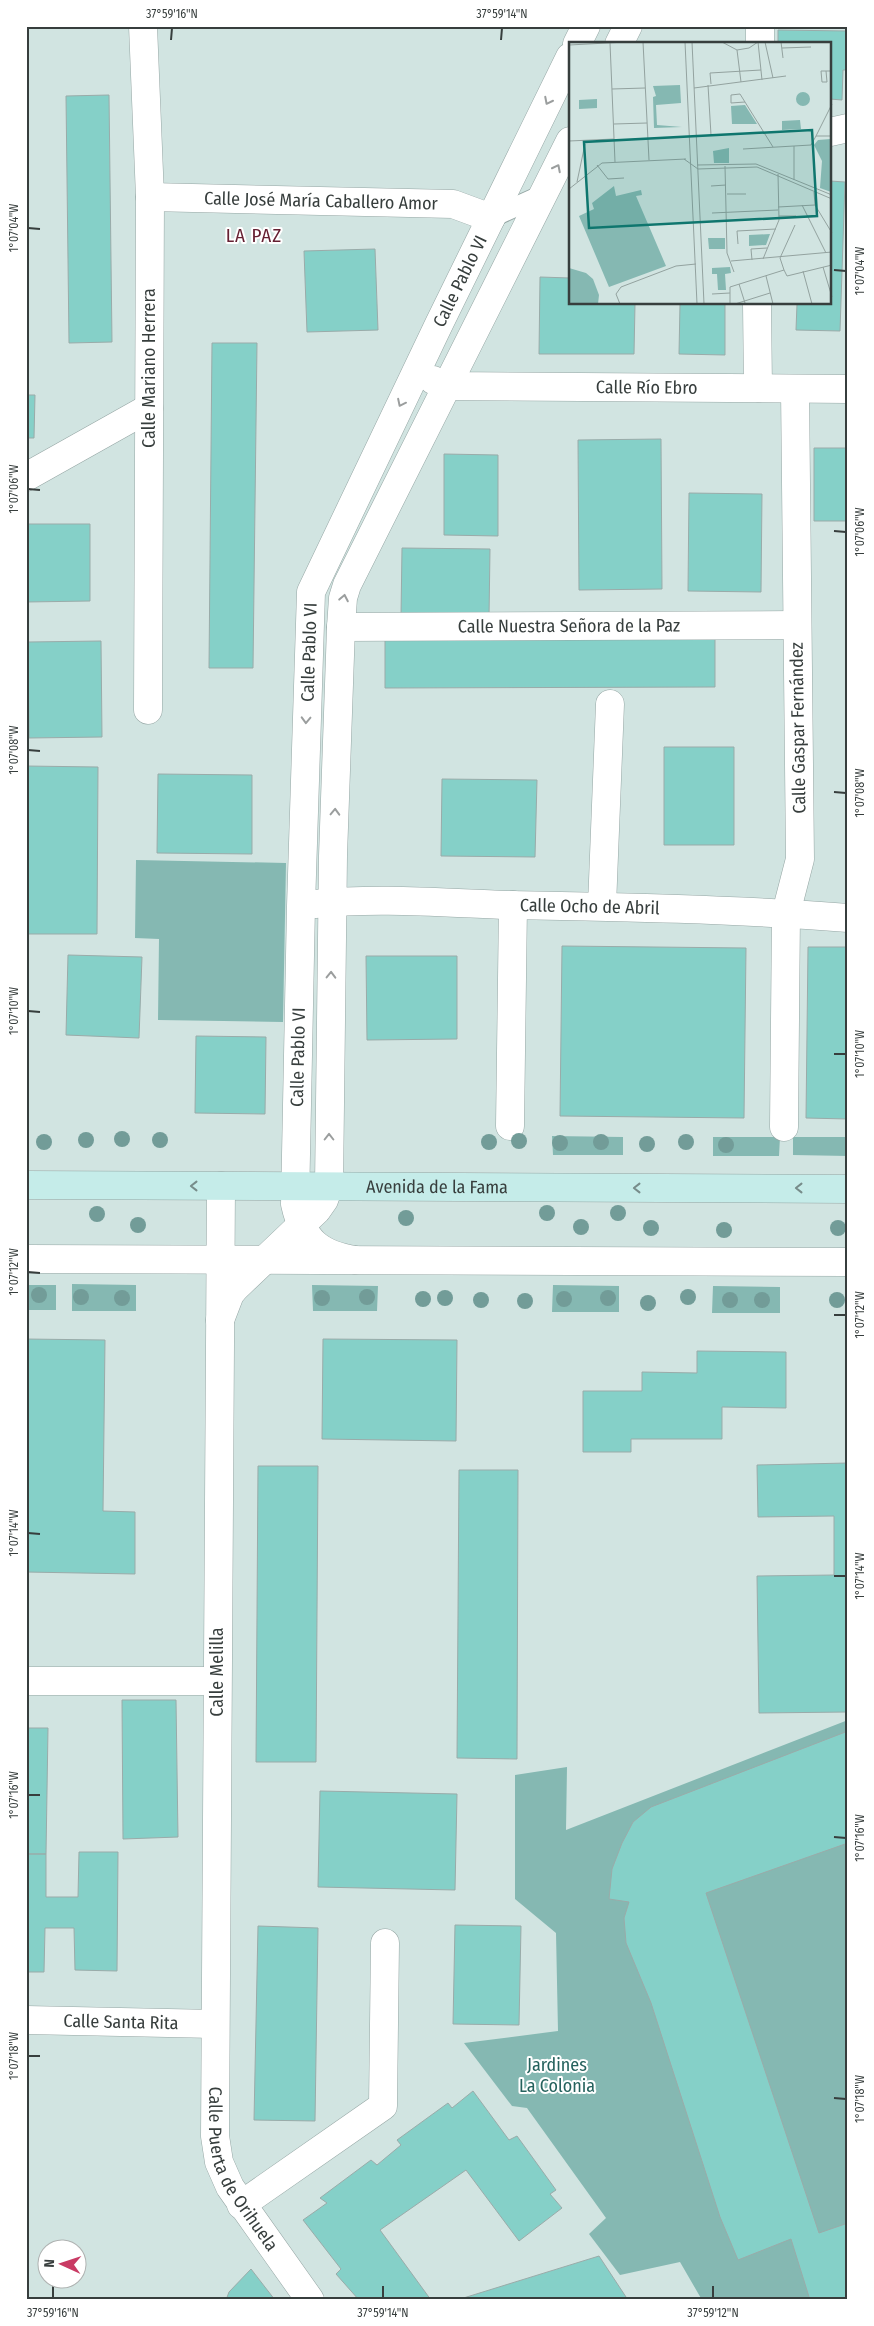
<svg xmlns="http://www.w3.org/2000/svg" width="874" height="2326" viewBox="0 0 874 2326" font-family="'Fira Sans Condensed',sans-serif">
<rect width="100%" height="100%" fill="#d1e4e1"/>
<path fill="#85b8b2" d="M136,860l150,3 -3,159 -125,-2 1,-81 -24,-1z
M552,1136l71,1v18h-70z
M713,1137h67l-1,19h-66z
M793,1137h55v19l-55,-1z
M72,1284l64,1v26h-64z
M26,1285h30v25h-30z
M312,1285l66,1 -1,25h-64z
M553,1285l66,1v26h-67z
M713,1286l67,1v26h-68z
M848,1720v580h-146l-22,-38 -60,13 -31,-41 17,-16 -79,-110 -15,-2 -48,-63 94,-12 -2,-98 -41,-34v-124l52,-8 -1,63z"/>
<path fill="#85d0c8" stroke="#9aaba9" d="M778,30l70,1v39h-5l-1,30 -12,-1v-55h-52z
M109,95l3,247 -43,1 -3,-247z
M830,181l15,1 -5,149 -44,-1 1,-26h33z
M375,249l3,81 -71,2 -3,-81z
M540,277l30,1v26h65l-1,50h-95z
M680,304h45v51l-46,-1z
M212,343h45l-4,325h-44z
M26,395h9l-1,43h-8z
M661,439l1,150 -83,1 -1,-150z
M814,448h34v73h-34z
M444,454l54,1v81l-54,-1z
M689,493l73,1 -1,98 -73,-1z
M26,524h64v77l-64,1z
M402,548l88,1 -1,68 -88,-1z
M385,638h330v49l-330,1z
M101,641l1,96 -73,1 -1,-96z
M664,747h70v98h-70z
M26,766l72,1 -1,167h-71z
M158,774l94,1v79l-95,-1z
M442,779l95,1 -2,77 -94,-1z
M562,946l184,2 -2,170 -184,-2z
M808,947h40v172l-42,-1z
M68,955l74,2 -3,81 -73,-3z
M366,956h91v83l-90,1z
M196,1036l70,1 -1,77 -70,-1z
M26,1339l79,1 -2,171 32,1v62l-109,-2z
M323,1339l134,1 -1,101 -134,-2z
M697,1351l89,1v56l-64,-1v32h-91v13h-48v-61h59v-19l55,1z
M848,1463v249l-89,1 -2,-137 77,-1v-59l-76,1 -1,-52z
M258,1466h60l-2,296h-60z
M459,1470h59l-1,289 -60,-1z
M122,1700h54l2,137 -55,2z
M26,1728h22l-2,126h-20z
M848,1731v112l-142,50 113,340 29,-10v77h-38l-19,-61 -53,21 -18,-43 -69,-214 -25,-60 -2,-25 5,-16 -20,-3 3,-30 10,-26 11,-21 18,-15z
M320,1791l137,3 -2,96 -137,-3z
M79,1852h39l-1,119 -42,-1 -1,-42h-29l-1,44h-18v-118h20v43h32z
M455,1925l66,1 -2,99 -66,-1z
M258,1926l60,2 -3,193 -61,-1z
M473,2091l36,49 8,-4 39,54 -6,4 12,14 -43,33 -53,-71 -86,60 51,70h-72l-23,-26 5,-5 -38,-49 24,-17 -7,-5 51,-38 6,5 24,-20 -4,-5 51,-37 4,5z
M599,2256l29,44h-171z
M251,2269l24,31h-49l3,-8z"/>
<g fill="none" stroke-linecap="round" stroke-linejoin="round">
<defs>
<path id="lane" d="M491,218l53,-24"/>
<g id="street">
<path d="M143,26l7,171 -2,513"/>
<path d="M577,44l9,-18"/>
<path d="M619,44l9,-18"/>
<path d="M760,44v-18"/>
<path d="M830,132l18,-4"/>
<path id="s1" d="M150,197l303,7 38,14"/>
<path d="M757,304l1,84"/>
<path id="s2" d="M433,380l13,6 402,3"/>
<path d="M26,477l123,-69"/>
<path id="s3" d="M341,627l456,-2"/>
<path id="s4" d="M315,904c61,-7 130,-1 192,1 114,2 228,4 341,13"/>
<path d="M602,906l8,-202"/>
<path d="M510,1126l3,-221"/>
<path d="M784,1127l2,-214 14,-54 -5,-470"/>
<path id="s5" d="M221,1186l-6,950 4,26 11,25 80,113"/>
<path d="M26,1259l822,3"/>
<path id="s6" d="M355,1260c-37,-6 -52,-20 -60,-56l6,-298 10,-314 128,-268 131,-267"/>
<path d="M220,1320l10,-26 5,-6 82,-78 7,-10 5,-14 4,-330 8,-229 2,-29 4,-13 223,-444"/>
<path d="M26,1681h191"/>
<path id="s7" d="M26,2020l189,4"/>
<path d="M241,2205l142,-99 2,-163"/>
</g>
<g id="secondary">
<path id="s8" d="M26,1185l822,4"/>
</g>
</defs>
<use href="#lane" stroke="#95a6a4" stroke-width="21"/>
<use href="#street" stroke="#95a6a4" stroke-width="29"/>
<use href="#secondary" stroke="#95a6a4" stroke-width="29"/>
<use href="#lane" stroke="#fff" stroke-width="19"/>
<use href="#street" stroke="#fff" stroke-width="28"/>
<use href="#secondary" stroke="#c5ece9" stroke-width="28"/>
</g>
<g fill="#729c98">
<circle cx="122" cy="1139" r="8"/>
<circle cx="86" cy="1140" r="8"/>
<circle cx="160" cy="1140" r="8"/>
<circle cx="519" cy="1141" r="8"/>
<circle cx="44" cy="1142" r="8"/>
<circle cx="489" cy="1142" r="8"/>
<circle cx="601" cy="1142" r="8"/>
<circle cx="686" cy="1142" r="8"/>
<circle cx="560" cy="1143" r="8"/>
<circle cx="647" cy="1144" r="8"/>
<circle cx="726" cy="1145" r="8"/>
<circle cx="547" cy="1213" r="8"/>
<circle cx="618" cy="1213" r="8"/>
<circle cx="97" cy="1214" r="8"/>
<circle cx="406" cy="1218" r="8"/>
<circle cx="138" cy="1225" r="8"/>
<circle cx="581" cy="1227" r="8"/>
<circle cx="651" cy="1228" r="8"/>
<circle cx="838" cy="1228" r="8"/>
<circle cx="724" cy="1230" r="8"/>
<circle cx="39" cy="1295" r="8"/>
<circle cx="81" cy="1297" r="8"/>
<circle cx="367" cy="1297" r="8"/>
<circle cx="688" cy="1297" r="8"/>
<circle cx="122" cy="1298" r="8"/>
<circle cx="322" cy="1298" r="8"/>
<circle cx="445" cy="1298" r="8"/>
<circle cx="608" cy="1298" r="8"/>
<circle cx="423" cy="1299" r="8"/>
<circle cx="564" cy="1299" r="8"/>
<circle cx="481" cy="1300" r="8"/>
<circle cx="730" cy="1300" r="8"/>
<circle cx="762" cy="1300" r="8"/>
<circle cx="837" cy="1300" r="8"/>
<circle cx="525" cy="1301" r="8"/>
<circle cx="648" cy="1303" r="8"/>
</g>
<defs><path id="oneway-chevron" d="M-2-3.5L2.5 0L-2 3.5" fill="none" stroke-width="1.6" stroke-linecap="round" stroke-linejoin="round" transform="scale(1.25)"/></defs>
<g stroke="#9b9e9e">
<use href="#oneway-chevron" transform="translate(548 101) rotate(117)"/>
<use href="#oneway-chevron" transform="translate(557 168) rotate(-63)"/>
<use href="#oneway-chevron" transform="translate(401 403) rotate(116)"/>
<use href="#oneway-chevron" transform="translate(344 598) rotate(-79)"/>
<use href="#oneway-chevron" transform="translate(306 720) rotate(92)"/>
<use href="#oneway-chevron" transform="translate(335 812) rotate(-88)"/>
<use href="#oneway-chevron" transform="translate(331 975) rotate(-89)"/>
<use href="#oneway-chevron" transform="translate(329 1137) rotate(-90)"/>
</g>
<g stroke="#778c8a">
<use href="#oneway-chevron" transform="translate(194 1186) rotate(-180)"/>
<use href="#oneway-chevron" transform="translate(637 1188) rotate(-180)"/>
<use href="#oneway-chevron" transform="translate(799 1188) rotate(-180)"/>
</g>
<path fill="none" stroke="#373e3d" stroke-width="2" d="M171,40l1,-12M501,40l1,-12M28,228l12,1M834,270l12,1M28,489l12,1M834,531l12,1M28,750l12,1M834,792l12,1M28,1011l12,1M834,1054h12M28,1272l12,1M834,1315h12M28,1533l12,1M834,1576h12M28,1795h12M834,1837l12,1M28,2056h12M834,2098l12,1M53,2298v-12M383,2298v-12M713,2298v-12"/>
<g text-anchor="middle" stroke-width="4" stroke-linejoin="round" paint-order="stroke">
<g font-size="18" fill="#373e3d" stroke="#fff">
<text dy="6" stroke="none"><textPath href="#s1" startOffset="171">Calle José María Caballero Amor</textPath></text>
<text dy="6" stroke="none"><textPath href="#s6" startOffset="1046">Calle Pablo VI</textPath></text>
<text transform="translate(149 368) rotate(-90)" y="6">Calle Mariano Herrera</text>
<text dy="6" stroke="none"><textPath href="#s2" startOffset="215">Calle Río Ebro</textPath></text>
<text dy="6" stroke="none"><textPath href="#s3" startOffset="228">Calle Nuestra Señora de la Paz</textPath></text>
<text dy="6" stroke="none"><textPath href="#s6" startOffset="641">Calle Pablo VI</textPath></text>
<text transform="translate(798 728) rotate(-91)" y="6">Calle Gaspar Fernández</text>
<text dy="6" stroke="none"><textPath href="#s4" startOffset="275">Calle Ocho de Abril</textPath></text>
<text dy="6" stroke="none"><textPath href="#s6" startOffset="236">Calle Pablo VI</textPath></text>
<text dy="6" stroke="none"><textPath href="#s8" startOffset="411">Avenida de la Fama</textPath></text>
<text transform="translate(217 1672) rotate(-90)" y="6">Calle Melilla</text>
<text dy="6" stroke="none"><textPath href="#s7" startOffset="95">Calle Santa Rita</textPath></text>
<text dy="6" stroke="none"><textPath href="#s5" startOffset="990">Calle Puerta de Orihuela</textPath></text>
</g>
<g font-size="18" fill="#25625d" stroke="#fff">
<text x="557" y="2071">Jardines<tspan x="557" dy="21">La Colonia</tspan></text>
</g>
<g font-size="19" letter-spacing="1" fill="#652032" stroke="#fff">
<text x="254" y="242">LA PAZ</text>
</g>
</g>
<g transform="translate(569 42)">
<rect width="262" height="262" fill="#d1e4e1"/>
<path d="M111,43l1,18 -25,2 1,20 25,2 -28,1 -1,-31 3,-1 -3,-10zM227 57a7 7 0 1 1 14 0a7 7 0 1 1-14 0ZM28,57v9l-18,1v-9zM176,63l12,19h-25l-1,-18zM231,78l1,9 -19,1v-9zM262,97v53l-11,-4 2,-27 -8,-16 4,-5zM160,106v15h-15l-1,-12zM45,144l2,10 25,-6 1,5 -6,1 30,70 -57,21 -30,-71 15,-7 -2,-6zM201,192l-4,11 -17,1v-11zM139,196h17v11h-16zM161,225l1,6 -6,1 1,16h-8l-1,-16h-5v-6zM0,226l17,5 7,6 6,16 -1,9h-29z" fill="#85b8b2"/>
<path fill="none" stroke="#93a29f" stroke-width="1" d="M74,0l6,118M116,0l12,262M123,0l12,262M153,0l15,8M189,0l4,38M196,0l8,36M212,0l2,16M41,1l5,119M0,3l57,-3M213,6l29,-1M168,8l4,32M168,8l12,-2 9,-6M257,29l1,11h-5l-1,-11h11M142,42l-1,-11 51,-3M139,43l3,50M125,46l92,-12M43,47l33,-1M176,60l-14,1v-8l9,-1 33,53M45,82l33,-1M247,94l16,-32M0,99l45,-2M174,107l68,-4 5,-9h16M115,117l14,10 59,-2 75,32M28,123l11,14 16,-1M128,123l59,-1 76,31M156,124l2,87 7,19M225,138v-34M8,140l8,-38M142,144l15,-1M0,147l33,-26 84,-4M245,150l1,13 17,28M158,152h19M233,163l24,48M209,165l37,-2M143,171l66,-3M210,174h17M169,202l-1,-13 39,-2M194,217l16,-39 -1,-46M183,218l-1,-11 16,-1M162,219l101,-9M254,225l9,30M215,228l-4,-12 15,-33M234,229l9,33M197,234l7,28M170,242l6,19M143,252l18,-1M51,262l-4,-10 5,-7 55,-21 20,-2M161,262v-17l54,-17 3,6 45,-11M166,262l35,-11"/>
<path fill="#0f766e" fill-opacity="0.15" stroke="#0f766e" stroke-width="2.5" d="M243,88l5,86 -228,12 -5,-86z"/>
<rect width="262" height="262" fill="none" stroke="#373e3d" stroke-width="2.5"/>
</g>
<rect width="874" height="2326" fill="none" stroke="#ffffff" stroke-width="55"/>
<g transform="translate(62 2264) rotate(273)"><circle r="24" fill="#ffffff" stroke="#afb2b1"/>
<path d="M0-4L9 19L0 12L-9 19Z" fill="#c93b64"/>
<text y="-8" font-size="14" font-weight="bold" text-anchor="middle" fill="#373e3d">N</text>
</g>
<rect x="28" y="28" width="818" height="2270" fill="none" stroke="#373e3d" stroke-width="2"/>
<g font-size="12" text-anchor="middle" fill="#373e3d">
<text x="172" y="18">37°59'16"N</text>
<text x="502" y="18">37°59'14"N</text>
<text transform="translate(14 228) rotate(-90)" y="4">1°07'04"W</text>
<text transform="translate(860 271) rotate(-90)" y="4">1°07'04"W</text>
<text transform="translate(14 489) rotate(-90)" y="4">1°07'06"W</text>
<text transform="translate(860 532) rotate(-90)" y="4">1°07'06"W</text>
<text transform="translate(14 750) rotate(-90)" y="4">1°07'08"W</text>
<text transform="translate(860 793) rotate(-90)" y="4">1°07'08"W</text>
<text transform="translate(14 1011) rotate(-90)" y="4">1°07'10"W</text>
<text transform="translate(860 1054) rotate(-90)" y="4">1°07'10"W</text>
<text transform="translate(14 1272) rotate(-90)" y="4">1°07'12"W</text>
<text transform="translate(860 1315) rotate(-90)" y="4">1°07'12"W</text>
<text transform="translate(14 1533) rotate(-90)" y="4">1°07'14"W</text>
<text transform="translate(860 1576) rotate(-90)" y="4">1°07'14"W</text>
<text transform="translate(14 1795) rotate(-90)" y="4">1°07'16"W</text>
<text transform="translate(860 1838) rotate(-90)" y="4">1°07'16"W</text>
<text transform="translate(14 2056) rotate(-90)" y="4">1°07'18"W</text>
<text transform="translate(860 2099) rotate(-90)" y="4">1°07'18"W</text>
<text x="53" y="2317">37°59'16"N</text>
<text x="383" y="2317">37°59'14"N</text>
<text x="713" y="2317">37°59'12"N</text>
</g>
</svg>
